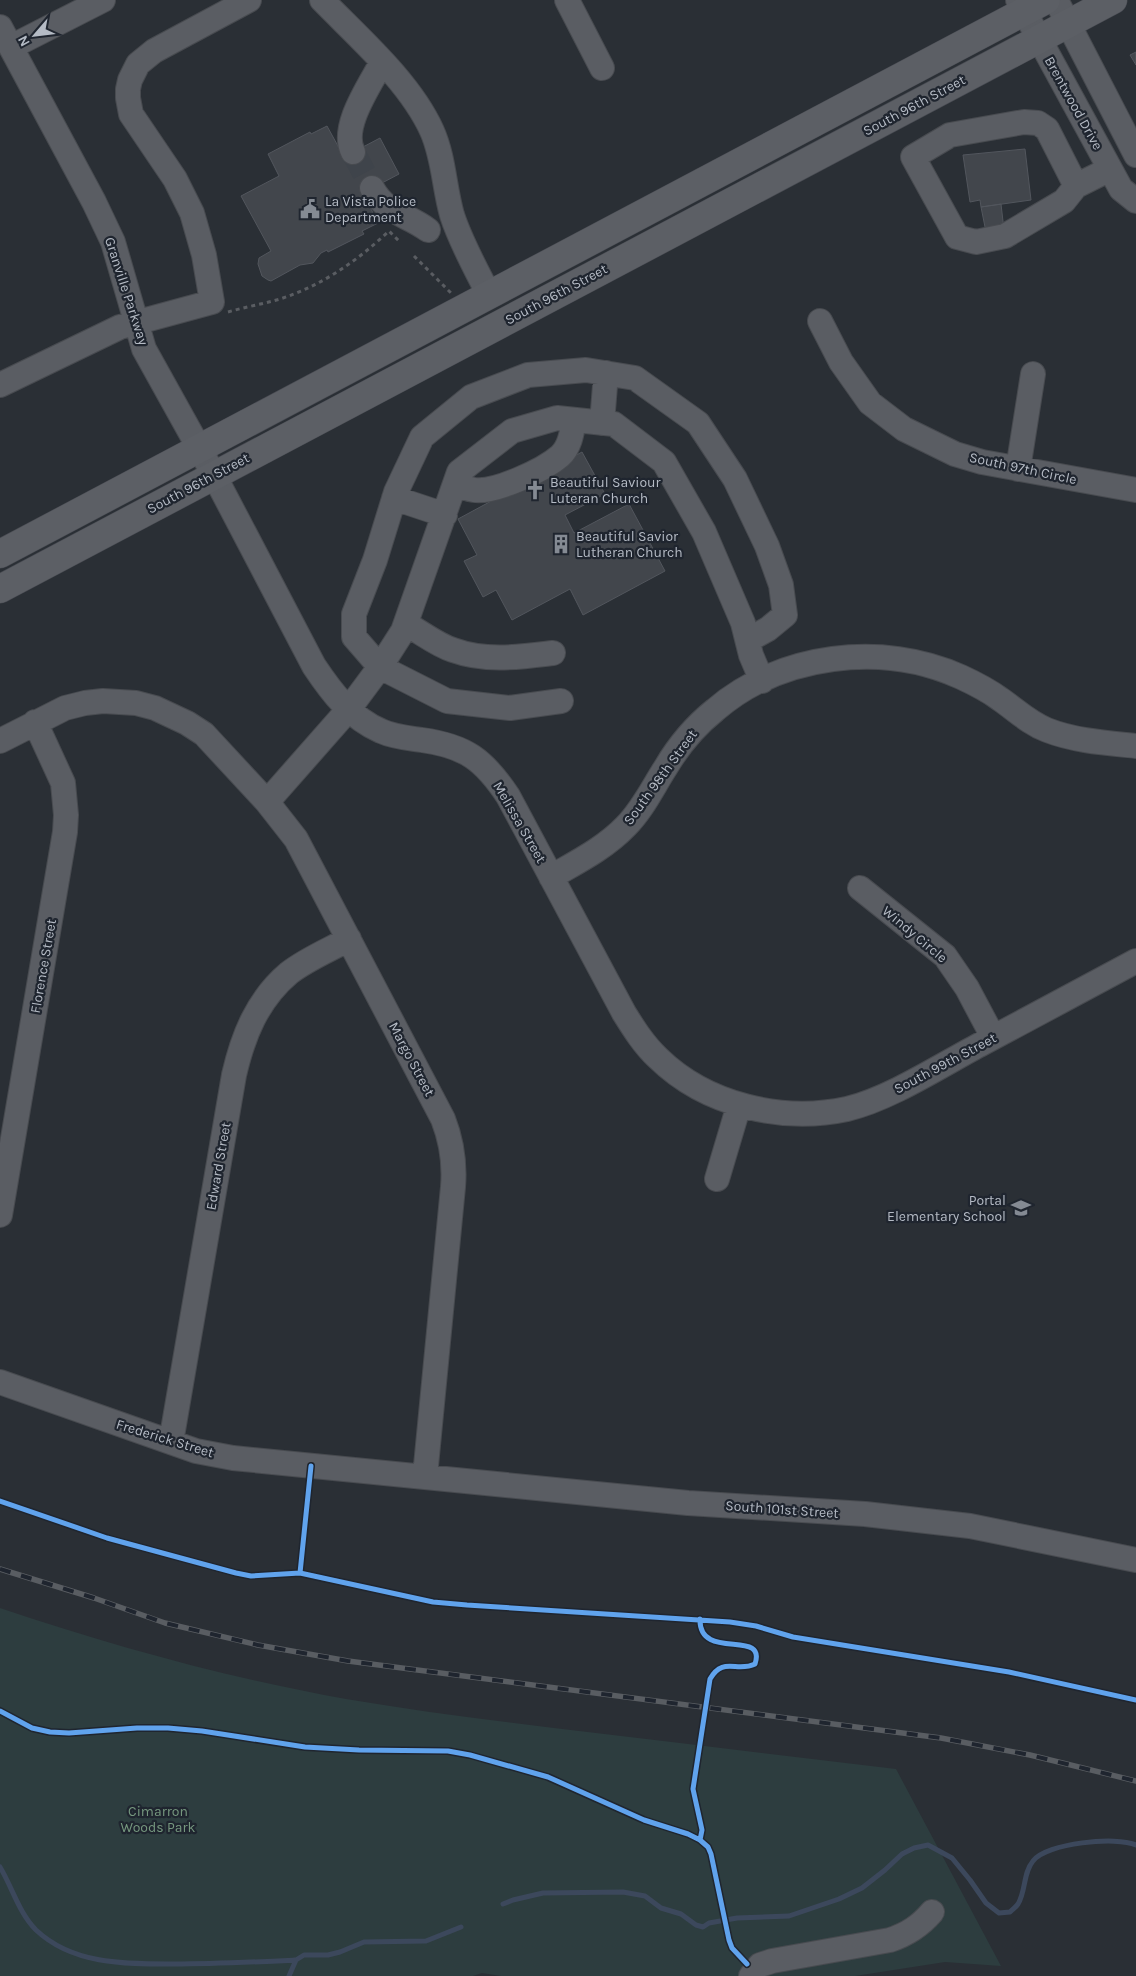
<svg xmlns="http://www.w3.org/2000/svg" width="1136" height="1976" viewBox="0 0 1136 1976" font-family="Karla,sans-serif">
<rect width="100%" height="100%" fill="#2a2f35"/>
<path fill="#2d3d3f" d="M0,1608c113,38 228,70 346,91 83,14 166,24 250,34 100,12 200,24 300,36l105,197 -56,-4 -90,14h-354l-19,-3 -9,3h-473z"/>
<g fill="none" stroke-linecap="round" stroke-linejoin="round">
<path stroke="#3c485c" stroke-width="5" d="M0,1867c12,20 19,46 36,63 37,35 90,34 138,34 41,0 81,-2 122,-4
M503,1904l10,-4 30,-7 80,-1 22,4 16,12 20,6 15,11 7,2 6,-4 28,-5 52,-2 50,-17 23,-11 23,-18 17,-16 12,-6 14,-3 24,13 18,22 16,23 13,10 11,-1c2,-2 6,-5 8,-8 8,-13 5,-31 15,-43 13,-18 84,-25 103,-16
M289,1976l7,-16 8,-5h24l12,-3 24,-10 62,-1 35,-14"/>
</g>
<path fill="#42464c" stroke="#52565d" d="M1136,52v13l-6,-10z
M327,126l17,31 36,-19 19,36 -36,19 15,30 -16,8 2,3 -36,18 -1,-2 -6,3 -8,10 -13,2 -29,16 -3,-1 -6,-4 -4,-12 1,-6 12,-7 -30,-55 38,-20 -11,-22 42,-22 1,2z
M1025,149l6,51 -50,7 -1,-7 -10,2 -7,-47z
M1001,204l3,26 -18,2 -5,-25z
M582,452l23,42 -40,21 9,18 55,-29 36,67 -82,44 -13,-26 -58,31 -16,-30 -13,7 -19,-36 13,-6 -19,-36z"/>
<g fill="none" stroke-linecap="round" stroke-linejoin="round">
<path stroke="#3f444b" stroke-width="24" stroke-dasharray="24 12" stroke-linecap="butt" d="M353,152l19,36"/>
<defs>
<path id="minor" d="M322,0c37,38 88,82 110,131 12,27 12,56 20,84 9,28 24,54 37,80
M567,0l35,68
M1018,0l103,189 15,12
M1056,0l80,155
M0,27l94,175 19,40 31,107 70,126 100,191c18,27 37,52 67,65 13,6 27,7 41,9 44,6 62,20 86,56l116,217c10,16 20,32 34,45 48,47 124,65 189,51 43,-10 96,-45 136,-66 51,-27 102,-55 153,-82
M11,47l92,-47
M353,152c-13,-25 17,-67 29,-90
M1076,186l-12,15 -59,35 -29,6 -19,-5 -44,-80 37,-22 74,-13 14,1 9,6 29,57 34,-17
M372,188c14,26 35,26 56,42
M820,321l21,41 29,41 34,26 51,25 27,8 154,28
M0,385l120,-58 92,-25 -8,-47 -12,-42 -17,-34 -44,-65 -3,-16v-9l2,-9 8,-16 16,-13 95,-51
M602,423l4,-50
M1018,469l15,-95
M456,483c5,3 12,6 18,7 21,3 70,-20 86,-34 10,-9 12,-24 14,-36
M394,498l51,17
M406,624c15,8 31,21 47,26 33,12 66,7 100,3
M748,640l20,-11 17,-14 -4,-30 -14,-39 -32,-67 -37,-56 -63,-45 -49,-8 -58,5 -57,22 -49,40 -26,55 -21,68 -21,54v23l26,30 23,-36 56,-159 53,-41 45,-13 57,6 50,38 40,70 39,91 8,32 11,26
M0,741l65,-33 20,-5 18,-2 33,2 19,5 32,15 17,11 63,68 29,37 147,280c9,23 12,44 10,68l-28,289
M267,802l81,-92 32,-43 67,34 63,7 51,-7
M551,877c26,-15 54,-29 75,-51 17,-17 27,-39 40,-59 13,-22 29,-41 49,-57 65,-56 167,-69 246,-33 13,6 27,13 39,22 16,11 29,24 47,31 28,11 60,13 89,16
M860,888l85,68 22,32 26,49
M717,1179l22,-74
M0,1215l65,-383 1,-17 -3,-32 -28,-61
M0,1382l196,69 37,7 455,45 177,11 105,12 166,34
M171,1442l63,-367c9,-39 23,-75 55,-102 18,-14 40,-23 60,-34
M751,1976l9,-11 12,-4 118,-21c18,-6 30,-14 42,-28"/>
<path id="major" d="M0,554l1046,-554
M0,589l1113,-589"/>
</defs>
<use href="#minor" stroke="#484b50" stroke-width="26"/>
<use href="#major" stroke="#484b52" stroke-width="29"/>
<path stroke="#5a5d62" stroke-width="3" stroke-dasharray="4 4" stroke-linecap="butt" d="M414,256l37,37
M228,312c17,-5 35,-8 52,-13 43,-14 77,-38 109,-68l11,11"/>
<use href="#minor" stroke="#5a5d63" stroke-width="24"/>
<use href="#major" stroke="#5c5f65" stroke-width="28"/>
<defs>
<path id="rail" d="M0,1569l94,29 71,25 93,22 90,16 593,77 89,17 106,26"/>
</defs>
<use href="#rail" stroke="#595d62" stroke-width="5.5"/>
<use href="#rail" stroke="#1f252f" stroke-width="4" stroke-dasharray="11" stroke-linecap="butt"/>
<defs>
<path id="cycleway" d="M0,1501l107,37 129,35 15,3 49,-3 133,29 34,3 263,17 26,4 37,11 216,35 127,28
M300,1573l11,-107
M700,1619c-1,43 67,9 55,45 -18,9 -32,-8 -45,15l-17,110 9,41 -2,10
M0,1711l32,17 18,4 19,1 68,-5h31l34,3 103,16 54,3 89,1 22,4 78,22 96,43 44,14 12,6 8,7 3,7 18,86 3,8 15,16"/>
</defs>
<use href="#cycleway" stroke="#1f252f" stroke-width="8"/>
<use href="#cycleway" stroke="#60a3ed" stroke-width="5"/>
</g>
<defs>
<symbol id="civic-bare" viewBox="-9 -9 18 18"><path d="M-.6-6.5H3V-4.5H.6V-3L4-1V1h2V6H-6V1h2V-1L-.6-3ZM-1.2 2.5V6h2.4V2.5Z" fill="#848a93" stroke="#1f252f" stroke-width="2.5" paint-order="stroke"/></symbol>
<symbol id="church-bare" viewBox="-9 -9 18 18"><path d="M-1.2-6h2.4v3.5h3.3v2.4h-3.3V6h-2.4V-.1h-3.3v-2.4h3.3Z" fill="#848a93" stroke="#1f252f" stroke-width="2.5" paint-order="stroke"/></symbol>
<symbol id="building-bare" viewBox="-9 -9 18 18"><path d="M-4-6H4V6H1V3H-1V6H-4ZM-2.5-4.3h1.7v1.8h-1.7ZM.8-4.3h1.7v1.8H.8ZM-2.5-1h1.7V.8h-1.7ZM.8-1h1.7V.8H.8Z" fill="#848a93" stroke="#1f252f" stroke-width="2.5" paint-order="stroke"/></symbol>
<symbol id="school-bare" viewBox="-9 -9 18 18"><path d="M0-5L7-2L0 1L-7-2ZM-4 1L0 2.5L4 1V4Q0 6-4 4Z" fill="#848a93" stroke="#1f252f" stroke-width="2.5" paint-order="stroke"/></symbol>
</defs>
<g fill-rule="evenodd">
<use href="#civic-bare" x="296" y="195" width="28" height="28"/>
<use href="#church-bare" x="521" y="476" width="28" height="28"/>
<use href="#building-bare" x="547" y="530" width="28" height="28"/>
<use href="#school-bare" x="1007" y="1194" width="28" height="28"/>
</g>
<g text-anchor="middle" stroke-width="4.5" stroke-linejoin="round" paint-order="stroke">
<g font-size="14" fill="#b5bbc5" stroke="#1f252f">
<text transform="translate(1074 103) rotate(61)" y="5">Brentwood Drive</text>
<text transform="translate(914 105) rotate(-28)" y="5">South 96th Street</text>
<text transform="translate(127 291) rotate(72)" y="5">Granville Parkway</text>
<text transform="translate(556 294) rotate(-28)" y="5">South 96th Street</text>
<text transform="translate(1023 468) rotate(12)" y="5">South 97th Circle</text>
<text transform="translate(198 483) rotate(-28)" y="5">South 96th Street</text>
<text transform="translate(660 777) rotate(-54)" y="5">South 98th Street</text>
<text transform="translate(520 822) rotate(60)" y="5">Melissa Street</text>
<text transform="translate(915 934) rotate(40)" y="5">Windy Circle</text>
<text transform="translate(43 966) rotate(-80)" y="5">Florence Street</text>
<text transform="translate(412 1059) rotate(62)" y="5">Margo Street</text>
<text transform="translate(945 1063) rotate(-28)" y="5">South 99th Street</text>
<text transform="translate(218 1166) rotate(-80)" y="5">Edward Street</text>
<text transform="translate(165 1438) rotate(17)" y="5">Frederick Street</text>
<text transform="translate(782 1509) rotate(4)" y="5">South 101st Street</text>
</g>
<g font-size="14" fill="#b5bbc5" stroke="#1f252f" text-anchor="start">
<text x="325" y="206">La Vista Police<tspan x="325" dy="16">Department</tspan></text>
<text x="550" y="487">Beautiful Saviour<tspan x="550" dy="16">Luteran Church</tspan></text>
<text x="576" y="541">Beautiful Savior<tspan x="576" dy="16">Lutheran Church</tspan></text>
<text x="1006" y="1205" text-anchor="end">Portal<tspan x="1006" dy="16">Elementary School</tspan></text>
</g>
<g font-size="14" fill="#76987f" stroke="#1f252f">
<text x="158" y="1816">Cimarron<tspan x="158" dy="16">Woods Park</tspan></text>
</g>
</g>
<g transform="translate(35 35) rotate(242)" stroke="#1f252f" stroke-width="4" paint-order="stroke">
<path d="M0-4L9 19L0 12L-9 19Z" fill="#b5bbc5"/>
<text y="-8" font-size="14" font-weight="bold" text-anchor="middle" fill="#b5bbc5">N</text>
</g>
</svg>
